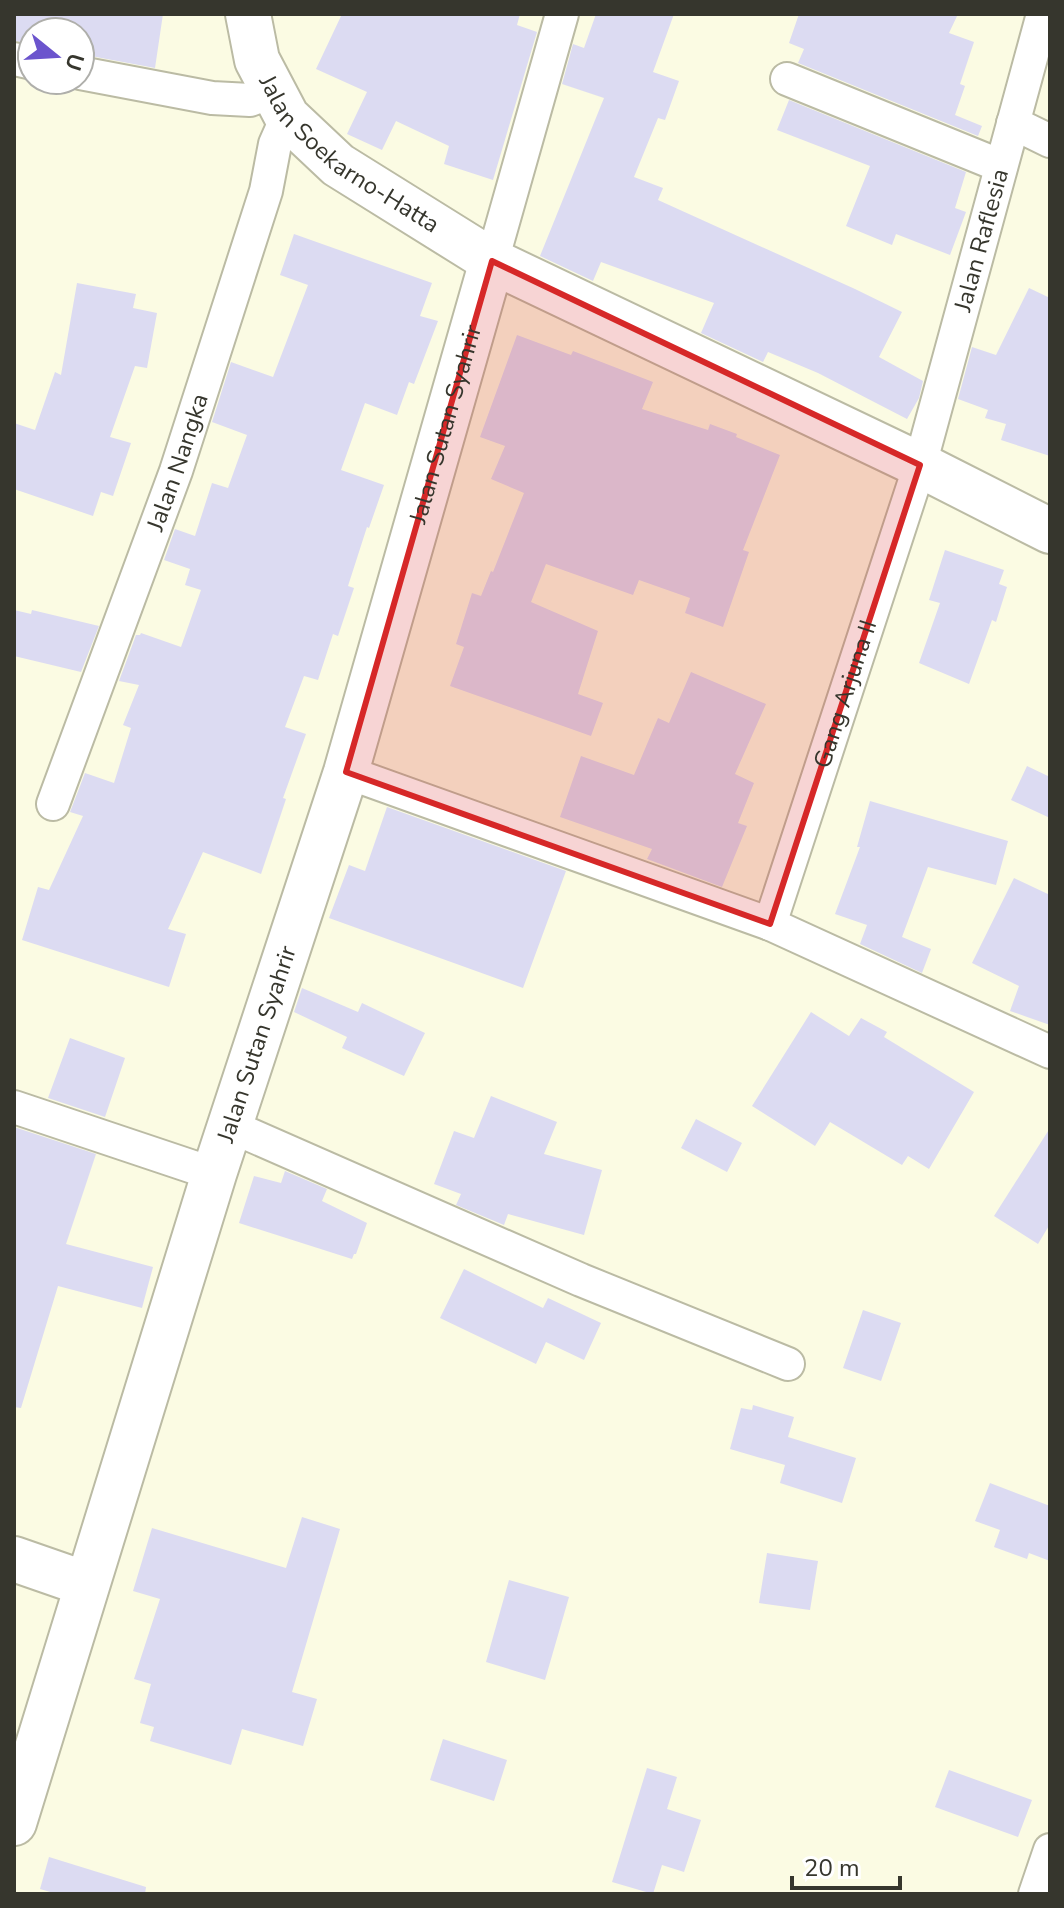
<svg xmlns="http://www.w3.org/2000/svg" width="1064" height="1908" viewBox="0 0 1064 1908" font-family="'Nunito Sans',sans-serif">
<rect width="100%" height="100%" fill="#fbfbe3"/>
<path fill="#dcdbf2" d="M14,14h149l-8,54 -75,-14v-22h-48v12l-18,-3z
M342,14h178l-3,11 20,7 -44,148 -49,-16 5,-18 -53,-25 -14,29 -35,-16 20,-42 -51,-23z
M596,14h78l-21,58 26,9 -14,39 -7,-2 -24,59 29,11 -5,12 197,89 47,23 -23,45 44,24 -4,17 -12,21 -89,-46 -50,-21 -5,10 -62,-29 13,-30 -113,-41 -8,19 -53,-25 64,-158 -42,-14 11,-40 11,4z
M799,14h159l-9,19 25,9 -14,42 5,2 -10,29 27,11 -4,10 -180,-73 6,-14 -15,-6z
M789,100l177,72 -11,36 11,4 -16,43 -54,-21 -4,11 -46,-19 24,-60 -93,-36z
M294,234l138,49 -12,33 18,5 -24,63 -5,-2 -12,33 -32,-12 -24,67 43,15 -15,43 -2,-1 -19,59 6,2 -16,48 -5,-2 -15,46 -14,-4 -19,51 21,7 -23,64 3,1 -25,75 -58,-22 -35,77 18,5 -17,53 -147,-47 16,-53 11,3 34,-74 -13,-4 15,-39 29,10 17,-55 -8,-3 16,-40 -20,-4 17,-46h4l1,-2 40,14 20,-57 -16,-5 5,-16 -26,-9 11,-31 20,7 17,-53 16,5 19,-53 -35,-13 19,-60 42,15 35,-92 -28,-10z
M77,283l59,11 -3,14 24,5 -10,55 -12,-2 -25,71 21,6 -18,53 -12,-4 -8,24 -79,-27v-66l21,7 20,-58 6,3z
M1029,288l21,10v158l-49,-16 5,-16 -21,-6 3,-8 -30,-11 14,-52 24,8z
M517,335l54,20 2,-4 80,31 -11,27 66,21 2,-6 27,10 -1,3 44,18 -37,95 6,2 -26,75 -38,-14 5,-15 -51,-18 -6,15 -87,-31 -15,38 67,29 -20,63 25,9 -12,33 -141,-50 14,-39 -8,-3 16,-51 9,3 10,-25 2,1 31,-79 -33,-14 14,-33 -25,-9z
M945,550l59,20 -5,14 8,3 -11,35 -4,-2 -23,64 -50,-21 21,-60 -11,-3z
M14,610l17,4 1,-4 67,16 -18,46 -67,-16z
M691,672l75,32 -31,70 19,9 -16,40 9,3 -25,61 -75,-28 5,-10 -92,-32 21,-61 53,19 24,-57 11,5z
M1027,766l23,11v41l-39,-18z
M870,801l138,40 -12,44 -68,-18 -26,70 29,12 -9,24 -62,-29 7,-19 -32,-11 25,-67h-3z
M387,807l179,64 -43,117 -194,-70 20,-53 16,6z
M1014,878l36,17v130l-40,-14 9,-25 -47,-23z
M302,988l56,24 4,-9 63,30 -21,43 -62,-28 5,-11 -53,-25z
M811,1012l38,24 12,-18 26,14 -3,5 90,55 -45,77 -21,-13 -6,9 -72,-43 -15,24 -63,-40z
M70,1038l55,20 -20,59 -57,-19z
M491,1096l66,26 -13,32 58,16 -18,65 -76,-21 -4,11 -48,-20 5,-11 -27,-10 20,-53 20,7z
M696,1119l46,24 -15,29 -46,-24z
M14,1127l82,27 -30,90 87,23 -11,41 -84,-22 -37,122 -7,-1z
M1050,1128v96l-12,20 -44,-28z
M285,1171l42,18 -5,12 45,22 -11,31h-2l-2,5 -113,-36 15,-47 27,7z
M464,1269l79,39 5,-10 53,25 -17,37 -38,-18 -10,22 -96,-46z
M863,1310l38,13 -20,58 -38,-13z
M753,1405l41,12 -6,20 68,21 -14,45 -62,-20 5,-18 -55,-16 11,-41 11,2z
M990,1483l60,23v55l-21,-8 -2,6 -33,-12 6,-17 -25,-9z
M302,1517l38,12 -48,163 25,7 -14,47 -61,-17 -11,36 -81,-24 4,-14 -14,-4 11,-39 -17,-5 26,-80 -27,-8 19,-63 134,40z
M767,1553l51,8 -8,49 -51,-7z
M509,1580l60,17 -24,83 -59,-18z
M443,1739l64,21 -13,41 -64,-21z
M647,1768l30,9 -10,32 34,11 -17,52 -22,-7 -9,29 -41,-12z
M949,1770l83,30 -14,37 -83,-30z
M49,1857l97,30 -1,7h-88l-17,-5z"/>
<g fill="none" stroke-linecap="round" stroke-linejoin="round">
<defs>
<g id="street">
<path d="M14,59l18,4"/>
<path d="M80,73l132,25 38,2 24,-9"/>
<path d="M787,79l214,87"/>
<path d="M1013,123l37,18"/>
<path d="M492,261l70,-247"/>
<path d="M346,772l424,152 280,128"/>
<path id="s1" d="M53,804l123,-333 90,-280 9,-47 12,-27"/>
<path id="s2" d="M770,924l150,-459 123,-451"/>
<path d="M14,1107l200,67"/>
<path d="M230,1126l351,154 207,84"/>
<path d="M1035,1894l15,-44"/>
</g>
<g id="secondary">
<path d="M14,1559l72,25"/>
<path id="s3" d="M14,1823l200,-649 132,-402 146,-511"/>
</g>
<g id="primary">
<path id="s4" d="M248,14l9,46 30,57 51,48 154,96 428,204 130,66"/>
</g>
</defs>
<use href="#street" stroke="#bbbba4" stroke-width="36"/>
<use href="#secondary" stroke="#bbbba4" stroke-width="48"/>
<use href="#primary" stroke="#bbbba4" stroke-width="48"/>
<use href="#street" stroke="#fff" stroke-width="32"/>
<use href="#secondary" stroke="#fff" stroke-width="44"/>
<use href="#primary" stroke="#fff" stroke-width="44"/>
</g>
<path fill="#d62828" fill-opacity="0.2" stroke="#d62828" stroke-width="6" stroke-linejoin="round" d="M492,261l428,204 -150,459 -424,-152z"/>
<g text-anchor="middle" stroke-width="6" stroke-linejoin="round" paint-order="stroke">
<g font-size="24" fill="#36362d" stroke="#fff">
<text dy="8" stroke="none"><textPath href="#s4" startOffset="182">Jalan Soekarno-Hatta</textPath></text>
<text dy="8" stroke="none"><textPath href="#s2" startOffset="716">Jalan Raflesia</textPath></text>
<text dy="8" stroke="none"><textPath href="#s3" startOffset="1464">Jalan Sutan Syahrir</textPath></text>
<text dy="8" stroke="none"><textPath href="#s1" startOffset="364">Jalan Nangka</textPath></text>
<text dy="8" stroke="none"><textPath href="#s2" startOffset="242">Gang Arjuna II</textPath></text>
<text dy="8" stroke="none"><textPath href="#s3" startOffset="816">Jalan Sutan Syahrir</textPath></text>
</g>
</g>
<rect width="1064" height="1908" fill="none" stroke="#36362d" stroke-width="32"/>
<g transform="translate(56 56) rotate(108)"><circle r="38" fill="#ffffff" stroke="#afafab" stroke-width="2"/>
<path d="M0-6L14 30L0 20L-14 30Z" fill="#6b54cd"/>
<text y="-12" font-size="22" font-weight="bold" text-anchor="middle" fill="#36362d">U</text>
</g>
<path d="M792 1876v12h108v-12" fill="none" stroke="#36362d" stroke-width="4"/>
<text x="804" y="1876" font-size="24" fill="#36362d" stroke="#ffffff" stroke-width="6" paint-order="stroke">20 m</text>
</svg>
